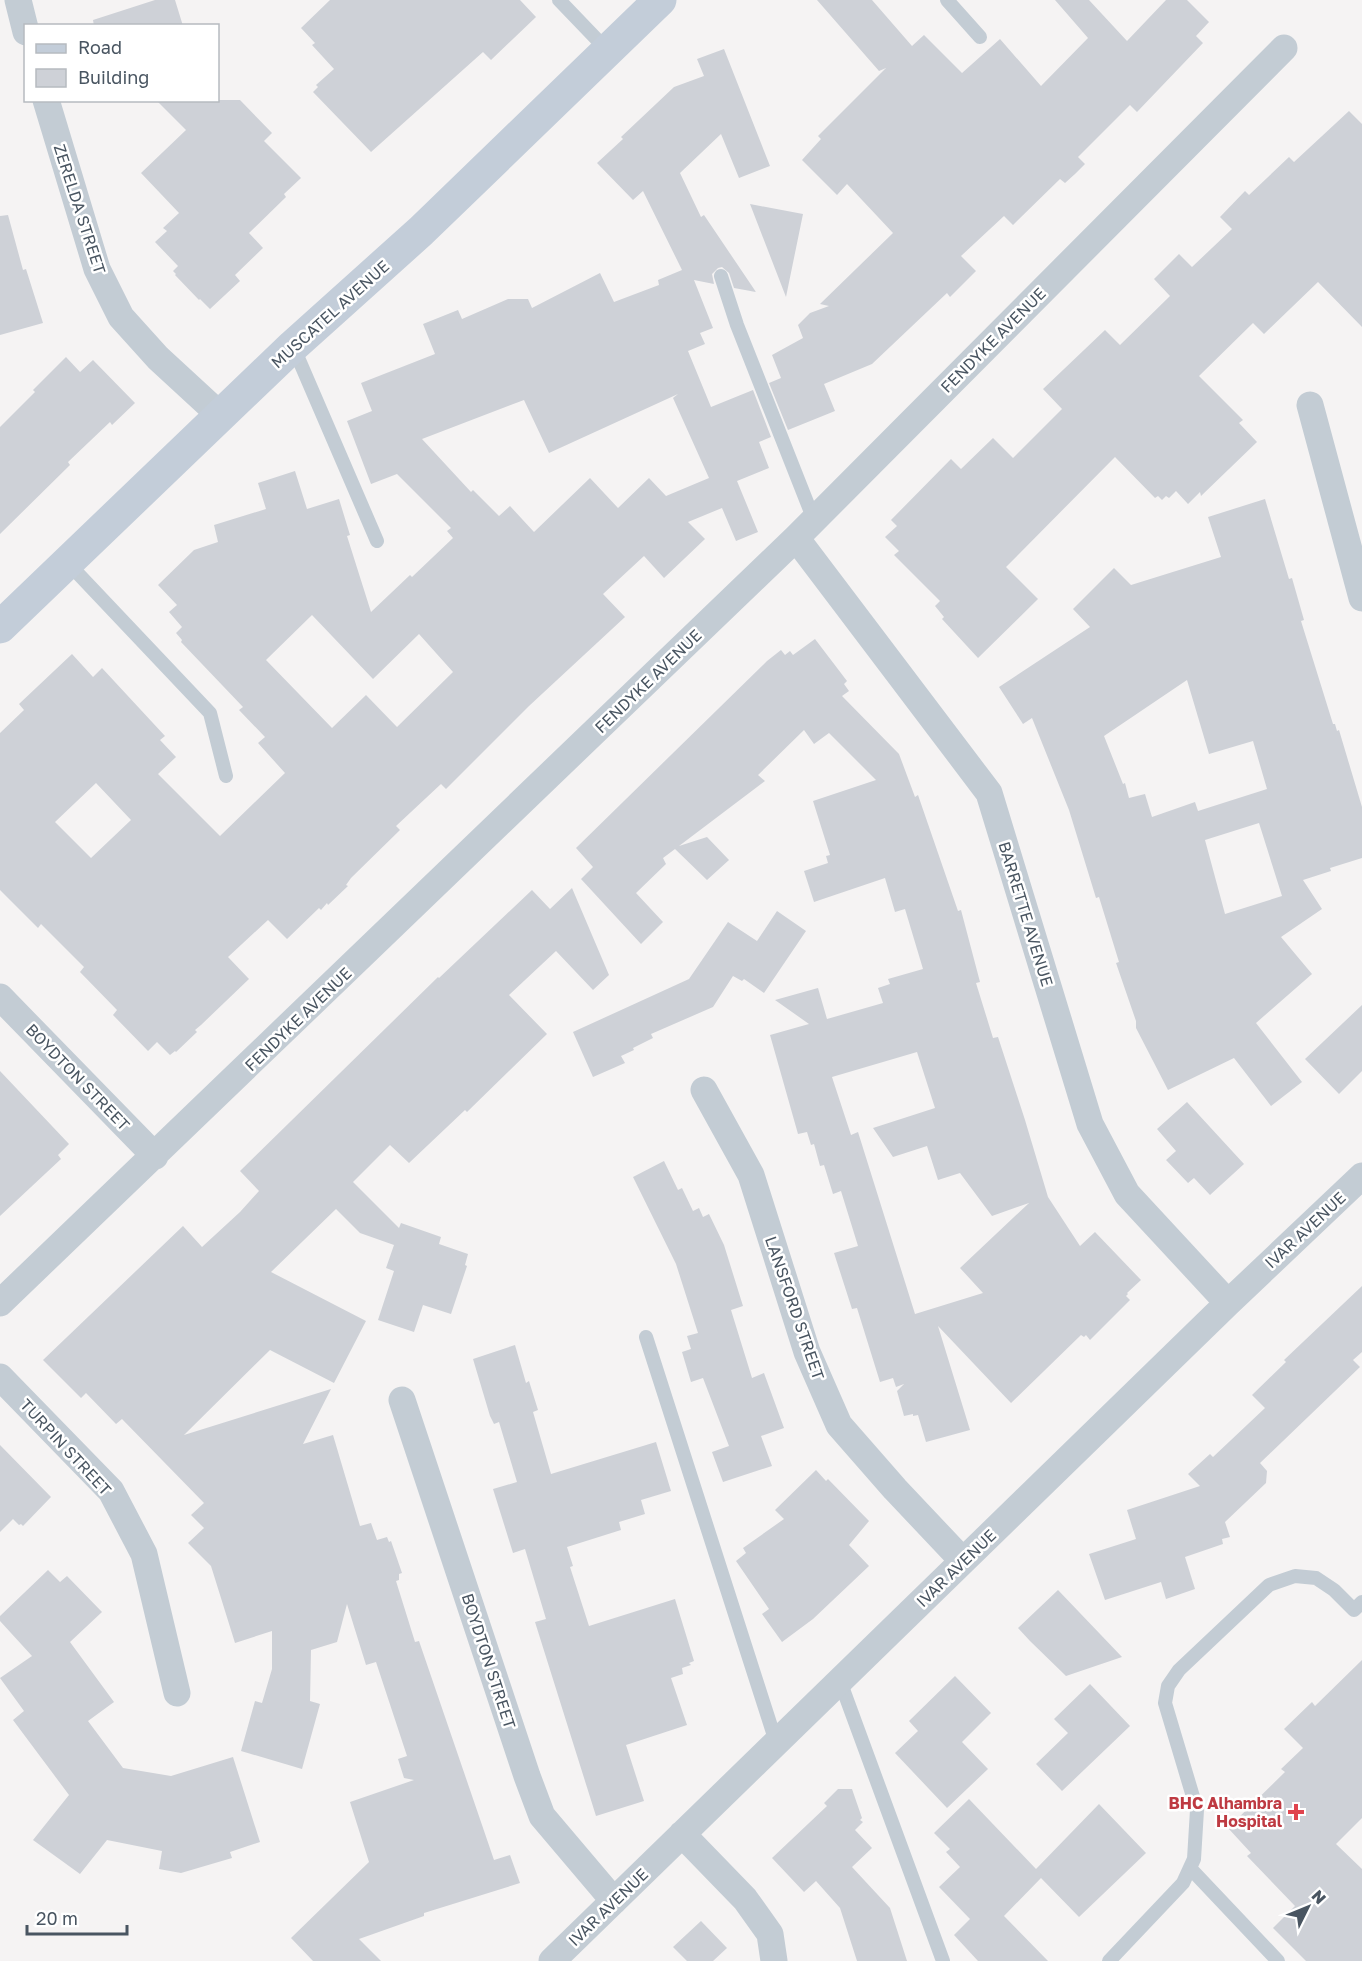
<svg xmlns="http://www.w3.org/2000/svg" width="1362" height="1961" viewBox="0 0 1362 1961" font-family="'Golos Text',sans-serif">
<rect width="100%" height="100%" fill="#f5f3f3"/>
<path fill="#ced1d7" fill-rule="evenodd" d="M155,0h20l8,26h-89l-1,-6z
M330,0h190l16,17 -45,43 -8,-8 -112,100 -58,-60 5,-5 -2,-2 18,-16 -22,-24 3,-2 -14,-15z
M817,0h55l40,46 12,-11 38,38 38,-34 41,47 47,-48 -33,-38h34l38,41 39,-41h21l22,22 -13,14 7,7 -66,69 -7,-7 -52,52 7,7 -10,10 -10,9 -5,-4 -47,46 -9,-9 -43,40 15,15 -26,26 -3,-4 -75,71 -48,20 11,27 -47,19 -19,-47 12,-5 -9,-23 31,-17 -5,-13 12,-12 19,-7 -9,-2 73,-71 -46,-49 -10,11 -35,-35 19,-21 -3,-3 68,-68 -7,3z
M724,49l46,117 -31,12 -18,-44 -41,39 21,44 3,-2 52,77 -22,-4 -5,-15 -7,-6 -4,1 -6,6 2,10 -20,-4 19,48 -13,5 5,11 -17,7 23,56 42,-17 18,47 -12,5 10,26 -32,13 21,51 -22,9 -14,-33 -34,14 17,17 -41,39 -20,-22 -41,38 22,23 -96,89 -83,83 -5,-5 -45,42 4,4 -49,48 -5,7 2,1 -20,19 -1,-2 -6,7 -2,-2 -32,31 -19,-19 -40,37 21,22 -48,46 -6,5 2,2 -21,20 -1,-1 -5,4 -13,-13 -9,9 -35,-36 4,-5 -37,-38 4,-5 -43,-43 -3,4 -38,-38v-157l24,-23 -5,-6 53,-50 21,23 9,-9 63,68 -5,4 16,17 -18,17 62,62 65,-63 -27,-30 7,-6 -26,-27 4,-3 -62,-65 1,-2 -6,-7 6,-6 -13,-15 8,-7 -19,-20 36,-35 24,-8 -4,-17 52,-16 -8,-26 37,-12 12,38 32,-10 11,36 -3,1 24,76 39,-37 2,2 41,-39 -6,-7 4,-3 -54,-54 -26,10 -24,-63 25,-10 -11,-28 74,-29 -12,-30 35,-14 4,9 46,-20h20l4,9 68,-35 14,29 45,-17 -1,-5 24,-10 -39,-79 -10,9 -36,-37 26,-24 -2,-2 53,-50 30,-11 -7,-17zM678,394l-5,4 36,80 -43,18 -17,-18 -31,30 -28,-30 -56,54 -24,-26 -11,10 -26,-26 -2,2 -49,-53 102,-39 25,53zM312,615l61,64 46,-45 34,38 -56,55 -31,-32 -34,33 -66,-68zM96,783l35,37 -40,38 -36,-36z
M156,100h84l32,33 -8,8 37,37 -17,16 2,3 -37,36 14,15 -28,27 5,6 -30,28 -10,-10 -1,1 -24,-25 1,-1 -3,-3 5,-5 -23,-24 12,-11 -4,-3 16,-15 -38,-40 45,-43z
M1349,111l13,13v203l-44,-45 -54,52 -11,-11 -54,53 44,44 -4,3 18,19 -56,54 -1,-4 -12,12 -12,-13 -7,7 -3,-2 -4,4 -4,-4 -3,2 -40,-41 -109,110 32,32 -60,59 -36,-39 2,-2 -9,-11 5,-5 -46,-46 5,-4 -14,-14 12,-11 -6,-6 60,-61 10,10 32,-31 20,20 49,-49 -19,-20 62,-59 15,15 50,-49 -16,-17 25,-25 13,13 40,-38 -12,-12 25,-26 4,4 40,-38 5,5z
M750,204l53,10 -17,83z
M8,215l15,55 3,-1 17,54 -43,12v-119z
M66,357l14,15 13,-12 42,43 -23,22 -2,-3 -42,40 2,3 -70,69v-107l35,-35 -2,-2z
M1265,499l24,80 3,-1 12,42 -3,1 32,103h2l2,7 2,-1 23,77v51l-32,10 1,3 -28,9 19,29 -41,28 31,37 -56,49 46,59 -31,24 -37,-48 -66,32 -32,-62v-7l-20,-58 3,-1 -20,-65 -3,1 -27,-88 -37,-92 -9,6 -24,-37 91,-60 -17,-18 41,-41 17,17 90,-28 -13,-40zM1187,680l22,74 44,-13 14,48 -69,22 -3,-9 -43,15 -7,-23 -16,4 -4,-15 -2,1 -19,-48zM1259,823l23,73 -57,18 -20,-74z
M815,639l32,42 -3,3 5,7 -7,5 57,58 16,43 3,-2 40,116 3,-1 19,72 -4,1 17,55 5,-1 27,83 23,77 32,49 15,-14 46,48 -14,13 1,1 -2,2 4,4 -40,40 -4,-5 -2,2 -3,-2 -70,68 -73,-77 32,104 -44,12 -8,-27 -5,1v-2l-9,2 -7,-25 7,-7 -8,3 -3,-9 -13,4 -23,-74 -5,1 -18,-56 24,-7 -17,-55 -8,3 -9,-29 -4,1 -6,-22 -3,1 -4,-13 -9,2 -28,-99 39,-11 -34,-24 43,-12 9,31 56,-16 -5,-15 12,-4 -2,-5 35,-10 -18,-60 -10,3 -10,-34 -71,24 -10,-31 24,-8 -2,-7 4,-1 -17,-54 63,-21 -47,-47 -15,11 -10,-14 -46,45 7,6 -86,65 28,-9 22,23 -22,20 -32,-31 -12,9 3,6 -30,29 27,29 -22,22 -60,-65 12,-12 -17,-19 191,-187 14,-11 4,5 5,-4 3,4zM917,1052l18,56 -62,20 20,29 34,-11 11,34 22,-7 32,43 37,-13 -69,65 23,25 -68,21 -57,-182 -7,3 -19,-58z
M572,888l37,87 -16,15 -37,-39 -47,44 38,39 -80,78 -2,-2 -56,53 -19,-18 -37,37 46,46 2,-5 40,14 -2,7 29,10 -3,11 2,1 -16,48 -28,-9 -9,27 -36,-12 16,-49 -8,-3 8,-23 -34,-12 -24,-24 -65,63 95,49 -32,62 -64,-33 -86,85 147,-46 -28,55 30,-9 27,91 11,-3 6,17 10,-3 2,5 2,-1 11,32 -3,1v6l-3,1 19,61 4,-1 75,219 16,-5 10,28 -96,30v3l-65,23 22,22h-68l-22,-23 78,-76 -19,-60 64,-22 -10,-2 -6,-19 9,-3 -31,-94 -10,3 -19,-61 -10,38 -26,8 -1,51 10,3 -18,65 -61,-18 14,-50 7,2 10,-34v-38l-37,12 -24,-77 -23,-23 16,-15 -13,-13 13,-12 -82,-84 -6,5 -30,-31 -5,5 -38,-38 140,-134 19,21 38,-35 19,-21 -19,-20 198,-194 1,1 93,-88 18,19z
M777,911l29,20 -42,62 -20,-14 -2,2 -9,-5 -20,31 -62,27 2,4 -20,10 1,2 -13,6 4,7 -32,14 -20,-45 116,-53 39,-57 29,19z
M1362,1005v66l-23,23 -34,-35z
M0,1071l69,73 -11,11 3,4 -61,57z
M1187,1102l57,62 -34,31 -16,-17 -6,5 -22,-23 10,-9 -19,-22z
M664,1161l14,29 4,-2 11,23 6,-3 4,9 6,-3 15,31 19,61 -12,4 21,68 12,-5 20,55 -23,8 11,30 -49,16 -11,-30 17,-6 -26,-68 -12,4 -9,-30 9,-3 -4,-13 11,-3 -22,-69 -43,-87z
M1362,1286v66l-9,8 7,7 -100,96 7,8 -1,12 -41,39 5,15 -8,2 1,5 -38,13 10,32 -29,10 -5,-17 -56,18 -16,-46 47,-15 -9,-29 73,-24 -12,-12 22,-20 3,3 52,-49 -13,-13 34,-33 -2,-2z
M515,1345l11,38 3,-2 9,29 -5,2 18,62 105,-32 15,49 -30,9 4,14 -26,8 2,8 -54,17 6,19 -3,1 19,59 86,-27 19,62 -5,2 2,2 -9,3 1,6 -12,4 16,47 -61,20 18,56 -48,15 -61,-194 11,-3 -21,-70 -12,4 -20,-64 24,-7 -18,-60 -5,2 -4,-8 -17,-57z
M0,1445l51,52 -28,29 -2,-2 -2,1 -6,-6 -13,13z
M816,1470l10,11 2,-2 41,42 -20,24 20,21 -56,53 -31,23 -20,-28 7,-5 -33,-48 10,-8 -3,-5 41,-29 -9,-9z
M48,1570l12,12 7,-6 35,36 -32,30 44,60 -26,19 35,47 48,8 62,-19 27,85 -30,10 2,6 -51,15 -22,-4 3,-18 -55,-11 -27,34 -47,-34 36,-45 -56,-75 11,-9 -24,-33 32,-22 -32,-35v-5z
M1058,1590l64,67 -56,19 -36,-35 -12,-13z
M1362,1660v158l-26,26 26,25v92h-56l-33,-33 22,-22 -48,-50 4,-3 -23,-25 57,-56 -4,-3 22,-21 -19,-19 28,-27 3,4z
M955,1676l36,37 -29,29 26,27 -41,39 -52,-55 23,-22 -9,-10z
M1090,1684l40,42 -68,65 -26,-27 32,-31 -14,-14z
M838,1789h14l10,29 -2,2 3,2 -8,8 17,18 -20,19 38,41 17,53h-50l-17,-53 -24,-27 -12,11 -32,-34 55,-52 -3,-3z
M969,1799l67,70 63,-65 47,49 -67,64 -38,-39 -37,38 44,45h-70l-24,-26 16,-16 -31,-32 21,-20 -14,-15 4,-3 -16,-16z
M701,1921l26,27 -14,13h-26l-14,-14z"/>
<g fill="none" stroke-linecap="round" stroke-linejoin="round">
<path stroke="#c3ccd4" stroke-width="14" d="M559,0l48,50
M947,0l33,37
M721,276l16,49 77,195
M293,346l84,195
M68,563l142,150 16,63
M646,1337l130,405
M840,1681l103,280
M1190,1868l88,93
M1109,1961l74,-78 11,-24 3,-49 -32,-107 3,-17 11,-16 90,-85 26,-9 21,2 18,12 20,20 8,-8"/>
<path stroke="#c3ccd4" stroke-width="27" d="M18,0l8,32
M46,100l51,169 24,48 37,41 63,58
M1310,405l52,193
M796,538l193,255 101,331 37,70 101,109
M0,997l155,159
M704,1090l47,85 56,177 32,73 56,64 68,72
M0,1303l796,-765 488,-490
M0,1377l111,114 33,63 33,139
M402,1400l125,376 15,40 72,85
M682,1834l63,65 25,35 4,27
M552,1961l676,-658 134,-127"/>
<path stroke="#c3cdd9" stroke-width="33" d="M0,627l293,-281 128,-115 239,-231"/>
</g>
<path fill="#e0444e" stroke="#fff" stroke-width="2" d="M1293 1803h6v6h6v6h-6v6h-6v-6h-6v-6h6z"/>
<g text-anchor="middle" stroke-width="5" stroke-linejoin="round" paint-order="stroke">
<g font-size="16" fill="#495561" stroke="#fff">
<text transform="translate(80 209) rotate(72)" y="6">ZERELDA STREET</text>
<text transform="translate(330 314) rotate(-42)" y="6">MUSCATEL AVENUE</text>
<text transform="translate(993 340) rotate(-45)" y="6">FENDYKE AVENUE</text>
<text transform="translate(648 681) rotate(-44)" y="6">FENDYKE AVENUE</text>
<text transform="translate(1026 914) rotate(73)" y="6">BARRETTE AVENUE</text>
<text transform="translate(298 1019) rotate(-44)" y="6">FENDYKE AVENUE</text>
<text transform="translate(78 1077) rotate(46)" y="6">BOYDTON STREET</text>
<text transform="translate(1305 1230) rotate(-43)" y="6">IVAR AVENUE</text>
<text transform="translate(795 1308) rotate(71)" y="6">LANSFORD STREET</text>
<text transform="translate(66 1447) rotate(47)" y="6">TURPIN STREET</text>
<text transform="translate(956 1568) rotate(-44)" y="6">IVAR AVENUE</text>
<text transform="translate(489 1661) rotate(72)" y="6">BOYDTON STREET</text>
<text transform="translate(608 1907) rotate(-44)" y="6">IVAR AVENUE</text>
</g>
<g font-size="16" font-weight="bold" fill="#be3a42" stroke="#fff" text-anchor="end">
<text x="1282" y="1809">BHC Alhambra<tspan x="1282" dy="18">Hospital</tspan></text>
</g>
</g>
<rect x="24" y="24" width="195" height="78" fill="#ffffff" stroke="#b6bbc0" stroke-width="1.5"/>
<rect x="36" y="44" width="30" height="9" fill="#c3cdd9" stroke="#b6bbc0" stroke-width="1.5"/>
<text x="78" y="54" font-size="18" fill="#495561">Road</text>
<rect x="36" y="69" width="30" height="18" fill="#ced1d7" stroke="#b6bbc0" stroke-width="1.5"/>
<text x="78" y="84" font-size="18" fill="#495561">Building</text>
<g transform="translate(1308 1907) rotate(47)" stroke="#ffffff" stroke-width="4.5" paint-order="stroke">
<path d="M0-4.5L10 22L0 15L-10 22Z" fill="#495561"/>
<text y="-9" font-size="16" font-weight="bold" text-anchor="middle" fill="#495561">N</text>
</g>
<path d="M27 1925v9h100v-9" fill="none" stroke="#495561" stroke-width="3"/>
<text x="36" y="1925" font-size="18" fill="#495561" stroke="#ffffff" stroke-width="4.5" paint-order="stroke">20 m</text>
</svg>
